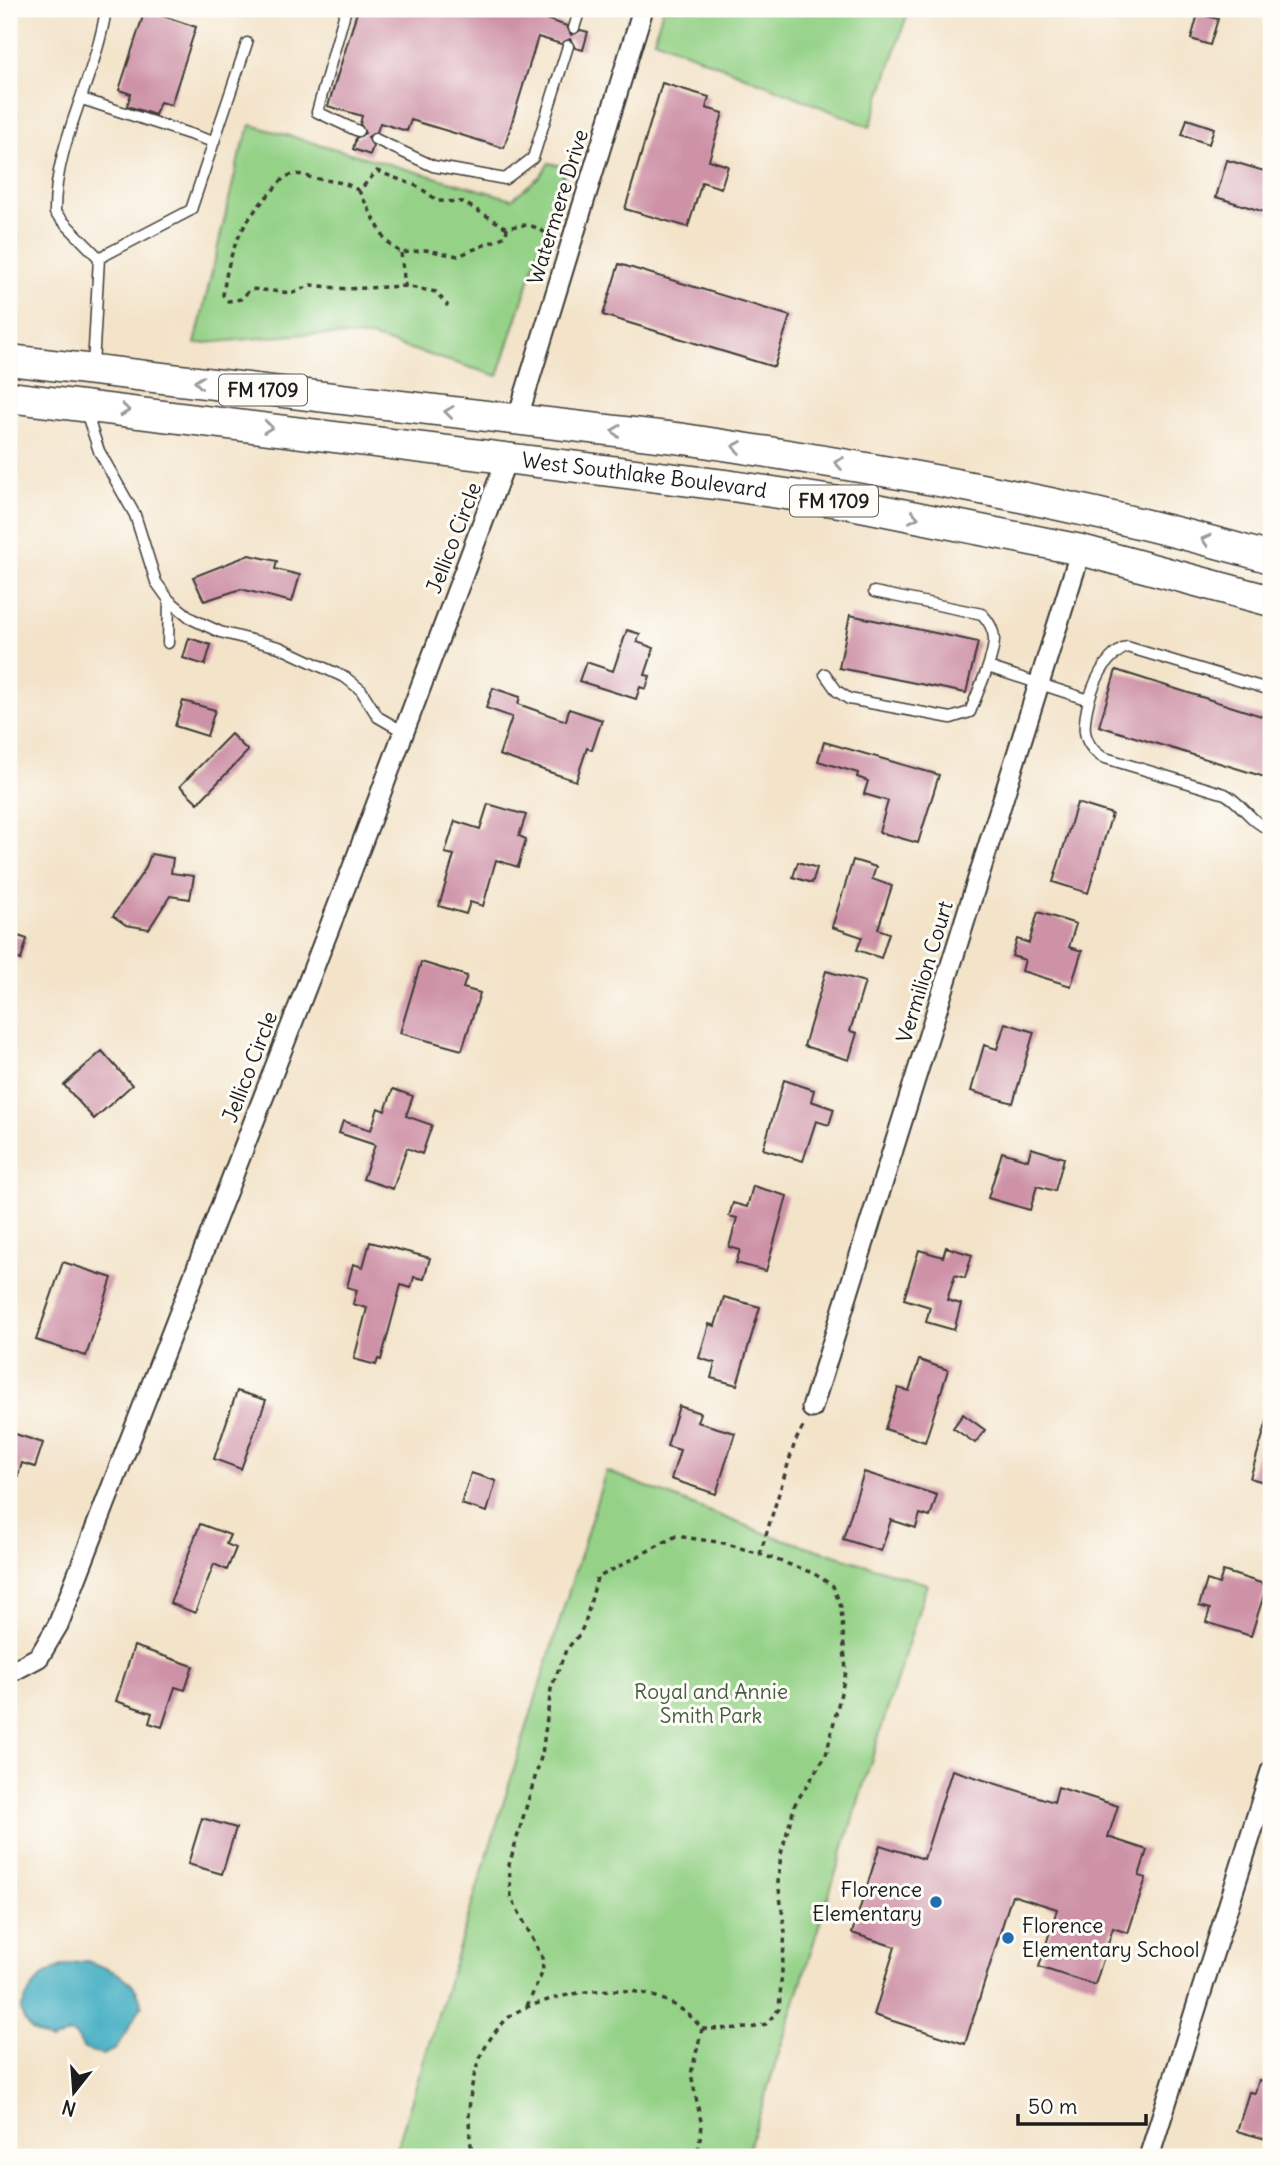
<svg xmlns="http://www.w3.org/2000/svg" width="1280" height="2166" viewBox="0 0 1280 2166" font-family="Delius,sans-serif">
<rect width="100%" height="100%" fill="#fdfcf7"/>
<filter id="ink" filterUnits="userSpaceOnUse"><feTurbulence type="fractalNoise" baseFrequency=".0143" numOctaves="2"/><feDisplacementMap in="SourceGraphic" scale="14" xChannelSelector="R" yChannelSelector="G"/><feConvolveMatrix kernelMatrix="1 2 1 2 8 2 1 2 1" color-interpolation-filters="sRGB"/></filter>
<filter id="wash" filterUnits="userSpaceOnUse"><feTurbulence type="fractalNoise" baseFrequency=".00686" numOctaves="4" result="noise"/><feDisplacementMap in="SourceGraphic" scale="28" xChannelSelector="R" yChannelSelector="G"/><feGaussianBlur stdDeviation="1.57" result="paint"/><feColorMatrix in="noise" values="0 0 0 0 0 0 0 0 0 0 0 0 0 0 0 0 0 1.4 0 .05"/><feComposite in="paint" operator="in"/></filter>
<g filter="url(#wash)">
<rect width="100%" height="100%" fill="#f3e3c9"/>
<path fill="#95d288" stroke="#587752" stroke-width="2" d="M663,9h246l-39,118 -216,-88z
M251,125l261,74 28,-23 9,-13 17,4 -68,209 -127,-39 -66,-3 -110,10 45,-191z
M606,1471l161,63 160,50 -181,573h-352z"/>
<path fill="#43aec2" stroke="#30656f" stroke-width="2" d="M87,1961c26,10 48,15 55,44l-26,44 -14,6 -18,-6 -7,-12 -7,-4 -19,8c-16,-8 -27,-13 -30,-31 12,-33 32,-46 66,-49z"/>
<g id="blocks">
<path fill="#ce92a7" d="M358,9h191l-3,10 21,7 4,9 10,-5 7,2 -5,18 -8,-2 -5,-9 -9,5 -23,-7 -34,111 -93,-28 -4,11 -27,-8 -3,9 -9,5 5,9 -3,9 -17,-6 3,-11 9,-5 -5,-9 2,-8 -34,-10z
M145,10l51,17 -25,78 -11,-3 -5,13 -28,-9 4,-12 -12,-4z
M1198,14l20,5 -8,26 -19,-6z
M662,83l47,14 -3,11 17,5 -14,47 19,6 -7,22 -19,-6 -14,45 -63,-18z
M1187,119l27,9 -5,16 -27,-9z
M1227,160l44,13v41l-55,-17z
M619,264l171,52 -16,51 -171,-52z
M249,555l28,6 -2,8 25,6 -8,27 -51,-13 -37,12 -11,-24z
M850,615l128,27 -12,51 -127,-25z
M627,630l13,4 -3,8 17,6 -9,27 5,1 -4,13 -6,-2 -4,12 -57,-18 7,-19 27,9z
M189,638l22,7 -6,20 -22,-7z
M1116,670l155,49v48l-3,11 -169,-52z
M493,688l27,9 -2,7 48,17 3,-12 33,11 -10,30 -5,-2 -11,33 -77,-26 13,-38 -26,-9z
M183,701l32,9 -8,26 -32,-10z
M231,734l17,17 -50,52 -18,-17z
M824,742l115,33 -21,68 -39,-11 9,-31 -24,-7 4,-13 -11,-4 1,-4 -40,-12z
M1077,803l35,11 -24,79 -35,-11z
M488,804l38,11 -7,21 7,3 -8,28 -22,-7 -13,46 -13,-4 -4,12 -27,-8 15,-51 -9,-2 10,-32 25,8z
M151,854l22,4 -2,15 23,3 -4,23 -20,-3 -21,33 -23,-4 -13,-9 32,-47z
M853,860l23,7 -4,12 20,7 -14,43 11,4 -8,25 -24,-8 5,-13 -30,-10z
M798,862l19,6 -5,15 -19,-6z
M1038,912l38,12 -7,23 13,4 -11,35 -49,-15 3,-11 -13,-4 5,-17 12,4z
M9,933l18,6 -6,21 -12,-4z
M421,962l46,14 -4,12 17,5 -18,57 -62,-17z
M826,971l39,11 -15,49 7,2 -8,27 -45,-14z
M1005,1023l29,9 -21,71 -42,-12 13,-46 13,4z
M102,1051l30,34 -38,34 -30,-34z
M784,1080l30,10 -3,11 23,8 -5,16 -13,-4 -13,40 -40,-12z
M393,1089l20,7 -7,20 26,9 -10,29 -15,-6 -14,41 -30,-10 12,-34 -36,-12 4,-12 28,9 7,-22 7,3z
M1031,1148l33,10 -9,33 -18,-5 -7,24 -42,-12 14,-46 26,8z
M753,1186l34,10 -21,75 -30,-8 4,-13 -11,-3 8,-29 -8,-2 4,-13 14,4z
M370,1242l60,16 -6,21 -10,-2 -3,11 -10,-3 -20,75 -3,-1 -2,6 -22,-6 13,-51 -14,-4 4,-14 -10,-3 6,-23 10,3z
M946,1247l26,8 -7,23 -10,-3 -8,25 14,4 -7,26 -28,-8 4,-15 -26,-8 15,-49 24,7z
M63,1262l49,16 -26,78 -50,-16z
M724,1297l36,10 -23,78 -26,-7 4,-15 -16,-5 10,-34 6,2z
M919,1360l29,10 -23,72 -40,-13 13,-41 11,3z
M237,1391l29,9 -25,69 -27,-10z
M679,1406l21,7 -3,9 38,11 -19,61 -45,-15 9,-29 -13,-4z
M963,1414l22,16 -10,13 -22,-15z
M1268,1418l3,1v65l-21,-6z
M9,1432l34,11 -8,24 -13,-4 -10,32h-3z
M864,1472l73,23 -7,22 -10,-3 -4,14 -25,-8 -10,31 -38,-12z
M471,1473l25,8 -9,31 -26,-8z
M200,1524l30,11 -4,9 10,4 -9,22 -13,-6 -19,49 -25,-10z
M1223,1571l44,14 -16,51 -45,-14 4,-13 -11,-3 8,-26 12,4z
M134,1646l59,20 -8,24 -10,-3 -13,40 -13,-4 3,-10 -36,-12z
M952,1770l102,32 4,-15 60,19 -10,31 39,13 -8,26 7,2 -18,55 -15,-5 -18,57 -56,-18 18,-58 -45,-14 -47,149 -91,-29 21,-68 -43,-14 28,-88 44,14z
M202,1818l34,10 -14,46 -34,-10z
M1259,2080l12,3 -2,57 -32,-9 12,-39 6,1z"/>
</g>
</g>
<g filter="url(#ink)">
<use href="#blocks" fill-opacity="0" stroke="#3c3a36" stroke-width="2"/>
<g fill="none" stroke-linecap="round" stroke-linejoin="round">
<defs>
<path id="lane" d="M346,9l-29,103 41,19
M574,28l5,-16 13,-3
M82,99l132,43
M375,139l58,27 72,13 28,-21 35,-112
M99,258l92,-48 56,-167
M93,366l6,-108 -44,-45c-1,-70 41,-135 51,-204
M85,409l14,42 36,64 21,67 13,18 23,19 28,13 59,15 67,31 15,12 17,27 26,15
M874,592l108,22c17,18 13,31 6,53l101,33c-6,24 -9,42 13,57l123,37c18,10 26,29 46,36
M168,643l1,-43
M825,674l12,17 12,8 102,19 19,-6 18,-45
M1089,700c6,-20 17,-45 38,-53l144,43"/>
<path id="street" d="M517,420l126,-411
M812,1408l269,-858
M9,1673l30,-16 19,-32 293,-753 156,-414
M1149,2157l122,-386"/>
<g id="primary">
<path d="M9,360l675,79c198,30 395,63 587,119"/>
<path id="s1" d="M9,397l723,89 114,17 235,47 190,51"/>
</g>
</defs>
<use href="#lane" stroke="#3c3a36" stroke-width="13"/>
<use href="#street" stroke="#3c3a36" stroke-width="23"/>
<use href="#primary" stroke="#3c3a36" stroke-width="33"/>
<path stroke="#3c3a36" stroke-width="3.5" stroke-dasharray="5 5" stroke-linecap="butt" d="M886,9h8
M359,191c-14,-10 -24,-9 -40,-12 -12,-1 -19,-8 -31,-3 -6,2 -11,10 -16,15 -31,32 -43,59 -49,104l5,6 13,-2 10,-10 42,4 18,-8 36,4 58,-3
M507,228l-1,8 -48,20 -32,-6 -25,3 -15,-12 -27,-50 18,-20 42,16 19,14 25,1 44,26c19,-5 29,-4 44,10
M401,253l4,33 31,6 12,14
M527,2006l16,-35 -1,-14 -31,-60 -2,-32 33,-111 9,-65 15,-39 13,-15 6,-12 12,-45 79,-42 48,7 36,11 35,-112 10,-19
M702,2029l49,-1 15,-4 13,-15 6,-77 -7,-50 3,-28 14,-50 31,-49 20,-83 -5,-65 -8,-21 -20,-13 -53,-19
M473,2157c-9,-46 -4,-101 32,-136 11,-12 28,-16 43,-21 51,-15 118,-18 154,29l-11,45 11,52 -5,31"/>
<use href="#lane" stroke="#fff" stroke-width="10"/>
<use href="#street" stroke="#fff" stroke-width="19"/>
<use href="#primary" stroke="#fff" stroke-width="30"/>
</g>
<defs><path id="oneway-chevron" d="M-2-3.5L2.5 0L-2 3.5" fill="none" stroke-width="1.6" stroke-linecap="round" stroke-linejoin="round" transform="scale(1.75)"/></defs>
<g stroke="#999">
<use href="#oneway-chevron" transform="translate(199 382) rotate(-173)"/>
<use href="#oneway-chevron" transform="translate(125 410) rotate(6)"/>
<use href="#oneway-chevron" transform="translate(449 412) rotate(-173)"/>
<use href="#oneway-chevron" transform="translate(268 427) rotate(7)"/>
<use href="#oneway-chevron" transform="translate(616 431) rotate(-173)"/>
<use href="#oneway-chevron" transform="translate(737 447) rotate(-171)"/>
<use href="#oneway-chevron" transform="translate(839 463) rotate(-171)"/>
<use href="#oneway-chevron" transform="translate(914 517) rotate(11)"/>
<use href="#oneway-chevron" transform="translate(1206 540) rotate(-165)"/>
</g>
</g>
<g fill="#1f6fb2" stroke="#fdfcf7" stroke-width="2.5">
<circle cx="936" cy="1902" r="7"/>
<circle cx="1008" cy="1938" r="7"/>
</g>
<g text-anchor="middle" stroke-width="6" stroke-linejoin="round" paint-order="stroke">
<g fill="#fdfcf7" stroke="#605f5e" stroke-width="2">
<rect x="219" y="374.5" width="88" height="31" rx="5"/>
<rect x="790" y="485.5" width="88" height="31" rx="5"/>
</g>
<g font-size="19" font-weight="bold" fill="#1c1c1c">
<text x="263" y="397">FM 1709</text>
<text x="834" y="508">FM 1709</text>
</g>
<g font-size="21" fill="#1c1c1c" stroke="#fdfcf7">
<text transform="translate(558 207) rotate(-73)" y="7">Watermere Drive</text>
<text dy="7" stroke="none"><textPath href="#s1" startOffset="640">West Southlake Boulevard</textPath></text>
<text transform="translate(454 538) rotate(-69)" y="7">Jellico Circle</text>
<text transform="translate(925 972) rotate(-73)" y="7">Vermilion Court</text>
<text transform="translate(250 1067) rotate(-69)" y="7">Jellico Circle</text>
</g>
<g font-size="21" fill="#465c42" stroke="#fdfcf7">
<text x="711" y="1699">Royal and Annie<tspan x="711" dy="24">Smith Park</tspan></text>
</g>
<g font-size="21" fill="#1c1c1c" stroke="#fdfcf7" text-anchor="end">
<text x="922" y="1897">Florence<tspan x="922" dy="24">Elementary</tspan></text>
<text x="1022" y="1933" text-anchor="start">Florence<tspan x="1022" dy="24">Elementary School</tspan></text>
</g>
</g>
<rect width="1280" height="2166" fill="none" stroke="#fdfcf7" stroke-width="35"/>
<g transform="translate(74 2092) rotate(197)" stroke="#fdfcf7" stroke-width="5" paint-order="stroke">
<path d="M0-5L12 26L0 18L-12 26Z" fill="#1c1c1c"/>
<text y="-10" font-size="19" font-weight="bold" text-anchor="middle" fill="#1c1c1c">N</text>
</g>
<path d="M1018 2114v10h128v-10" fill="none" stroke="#1c1c1c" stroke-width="3.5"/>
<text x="1028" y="2114" font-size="21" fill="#1c1c1c" stroke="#fdfcf7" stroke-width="5" paint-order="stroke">50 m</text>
</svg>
